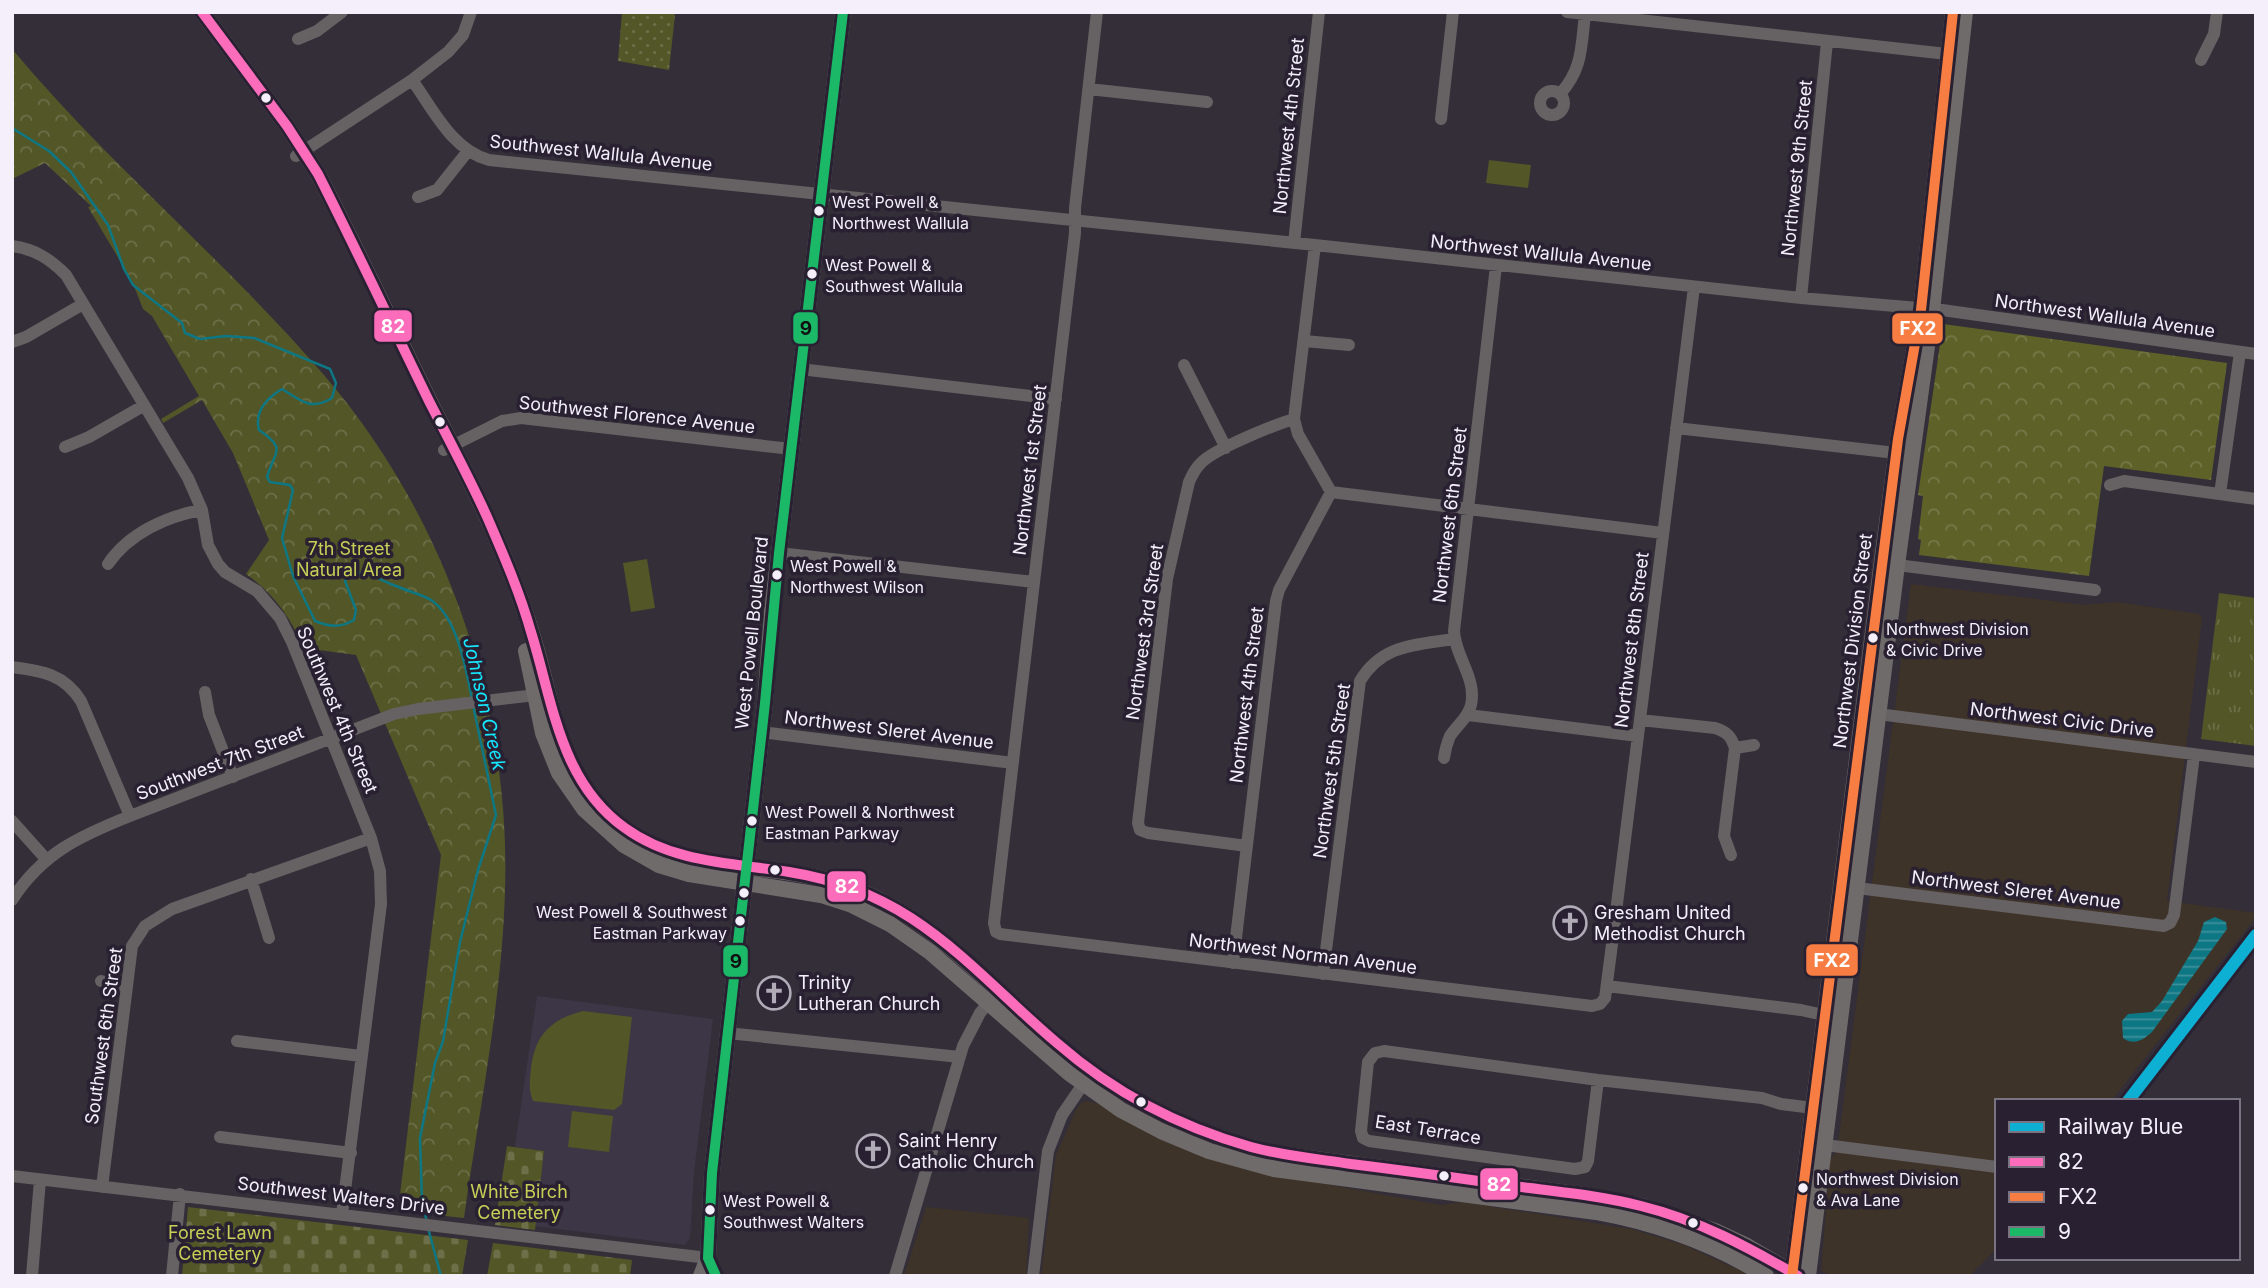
<svg xmlns="http://www.w3.org/2000/svg" width="2268" height="1288" viewBox="0 0 2268 1288" font-family="Inter,sans-serif">
<defs>
<pattern id="grass-tufts" width="24" height="20" patternUnits="userSpaceOnUse" patternTransform="scale(1.75)"><rect width="24" height="20" fill="#535627"/><path d="M3 7l-1-3M5 7V3M7 7l1-3M15 17l-1-3M17 17v-4M19 17l1-3" fill="none" stroke="#6c6f47"/></pattern>
<pattern id="forest-crowns" width="20" height="18" patternUnits="userSpaceOnUse" patternTransform="scale(1.75)"><rect width="20" height="18" fill="#5e6228"/><path d="M2 6a3 3 0 1 1 6 0M12 15a3 3 0 1 1 6 0" fill="none" stroke="#767948"/></pattern>
<pattern id="cemetery-stones" width="16" height="16" patternUnits="userSpaceOnUse" patternTransform="scale(1.75)"><rect width="16" height="16" fill="#535627"/><path d="M2 7V4a2 2 0 0 1 4 0v3zM10 15v-3a2 2 0 0 1 4 0v3z" fill="#6c6f47"/></pattern>
<pattern id="park-crowns" width="20" height="18" patternUnits="userSpaceOnUse" patternTransform="scale(1.75)"><rect width="20" height="18" fill="#535627"/><path d="M2 6a3 3 0 1 1 6 0M12 15a3 3 0 1 1 6 0" fill="none" stroke="#6c6f47"/></pattern>
<pattern id="garden-dots" width="8" height="8" patternUnits="userSpaceOnUse" patternTransform="scale(1.75)"><rect width="8" height="8" fill="#535627"/><path d="M2 2h.1M6 6h.1" fill="none" stroke="#6c6f47" stroke-width="1.8" stroke-linecap="round"/></pattern>
<pattern id="water-rules" width="6" height="5" patternUnits="userSpaceOnUse" patternTransform="scale(1.75)"><rect width="6" height="5" fill="#0e7784"/><path d="M0 2.5h6" fill="none" stroke="#3e919c"/></pattern>
</defs>
<rect width="100%" height="100%" fill="#332e38"/>
<path fill="#3e3328" d="M1911,584l174,21 31,-3 83,12 3,4 -35,283 89,12v4l-145,184h-114v147l-27,28h-138l-11,-5 9,-112 7,-7z
M1087,1101l12,3 116,56 33,10 192,35 23,-3 168,27 53,16 68,31h-711l15,-121 20,-45 5,-7z
M926,1207l103,11 -3,58h-122z"/>
<path fill="#3d3646" d="M537,996l176,23 -19,153 -4,66 -5,7 -150,-19 9,-75 -29,-4z"/>
<path fill="url(#grass-tufts)" d="M2219,593l37,5v148l-55,-7z"/>
<path fill="url(#forest-crowns)" d="M1943,324l284,39 -16,117 -107,-14 -15,110 -170,-21 2,-15 -3,-1 5,-43 -5,-1z"/>
<path fill="url(#cemetery-stones)" d="M507,1146l37,5 -9,79 -40,-5z
M188,1207l280,33 -6,36h-280z
M493,1243l139,17 -2,16h-143z"/>
<path fill="url(#park-crowns)" d="M12,49c97,116 214,212 312,326 122,142 187,330 181,516 -3,109 -26,219 -41,327l-66,-7 43,-356 -85,-200 -52,-7c-14,-31 -30,-54 -58,-74l23,-34 -36,-87 -31,-53 -39,23 -2,-4 38,-23 -47,-80 -9,-7 -11,-28 -44,-74 3,-1 -46,-43 -33,16z"/>
<path fill="url(#garden-dots)" d="M622,12h49l4,3 -6,55 -51,-9z"/>
<path fill="#535627" d="M1489,160l42,5 -3,23 -42,-5z
M647,559l8,49 -24,4 -8,-49z
M583,1011l49,6 -10,87 -8,6 -81,-9c-5,-12 -3,-21 -2,-33 4,-33 20,-49 52,-57z
M572,1111l41,5 -4,36 -41,-5z"/>
<path fill="url(#water-rules)" d="M2215,917l11,5 1,7 -75,103c-9,8 -18,14 -29,6l-1,-17 6,-7 24,-2 10,-11 36,-60 6,-19z"/>
<g fill="none" stroke-linecap="round" stroke-linejoin="round">
<path stroke="#0e7784" stroke-width="2.5" d="M12,128l37,23 22,21 37,53 16,44 9,16 49,38 3,10 15,6 26,-3 28,2 76,31 6,14 -4,15c-22,13 -30,3 -50,-9 -15,9 -28,22 -23,41 28,19 16,20 8,47l3,5 20,3 3,5 -11,48 11,38 22,45c15,6 25,7 39,-1l2,-10 -11,-29 5,-8c19,-2 29,7 46,13 11,5 25,8 35,14 27,18 35,70 41,99
M427,1222l-5,-20 -2,-64 15,-75 8,-22 17,-99 18,-72 18,-55 -23,-110
M428,1228l13,48"/>
<path stroke="#666163" stroke-width="12" d="M1097,12l-22,196v25l-81,690 2,9 4,2 592,72 8,-2 5,-6 6,-46 83,-665
M1567,12l389,43
M298,39l19,-8 25,-19
M2201,60l13,-26 3,-22
M412,80c21,29 40,70 77,80l826,85 486,53 141,12 314,44
M1089,89l118,13
M1540 103a12 12 0 1 1 24 0a12 12 0 1 1-24 0Z
M1560,94c23,-25 21,-48 25,-79
M1441,119l12,-107
M296,156l116,-76 36,-28 15,-17 8,-23
M418,197l19,-7 31,-39
M1294,243l25,-231
M12,246c23,3 38,13 54,29l122,203 14,32 6,35 10,19 7,8 32,19 23,27 12,24 79,196 9,33 1,33 -39,310
M1801,298l26,-256
M1304,341l45,4
M12,342l14,-5 57,-33
M1184,365l42,83
M800,369l256,30
M1676,428l220,25
M65,447l24,-10 54,-31
M444,450l58,-29 19,-3 270,31
M2110,485l14,-4 132,18
M1331,492l332,41
M2220,494l20,-142
M779,553l255,29
M108,564c21,-31 59,-48 94,-54
M1889,564l206,26
M12,667c30,4 52,7 69,34l49,115
M205,692l4,23 24,62
M1870,713l386,49
M1468,715l170,21
M1640,720l75,8c12,4 16,8 20,20l-11,88 7,19
M761,732l252,31
M1735,748l19,-3
M1444,758c1,-7 3,-15 6,-22 7,-11 18,-18 21,-31 6,-27 -16,-48 -17,-74l42,-365
M12,821l34,38
M1247,846l-99,-13 -8,-3 -2,-7 29,-244 22,-97c3,-7 6,-13 12,-19 13,-14 73,-38 93,-44
M251,879l18,59
M1857,888l307,38 6,-3 4,-8 20,-160
M12,900c30,-47 68,-64 118,-84l264,-102 24,-5 126,-15
M1233,963l43,-362 3,-11 52,-98 -33,-58 -4,-15 21,-174
M1323,974l37,-293c22,-37 56,-36 94,-42
M101,981l25,6
M1607,986l194,24 32,7
M727,1033l233,24
M237,1041l124,15
M1598,1080l-10,81 -3,6 -10,2 -206,-28 -6,-3 -2,-7 7,-69 7,-9 9,-2 214,29 164,18 19,6 32,4
M220,1137l131,16
M1825,1145l172,22
M12,1176l696,82
M102,1187l30,-241 13,-20 27,-17 199,-71
M32,1276l8,-96
M172,1276l8,-82
M895,1276l68,-230 17,-33 13,-16
M1033,1276l15,-125 14,-36 26,-38"/>
<path stroke="#706b6b" stroke-width="16" d="M202,12l85,114 31,48c38,74 74,150 111,226 23,46 48,92 68,140 15,34 28,69 38,104 21,71 24,135 88,183 60,44 122,35 191,50 38,8 75,25 107,48 56,40 103,94 157,136 60,46 126,76 200,93l306,41 58,11 73,25 30,14 53,31
M526,651l17,82 16,40 25,36 40,36 35,20 30,9 132,21 31,10 38,19 40,28 139,121 52,37 40,21 48,20 65,18 322,43c61,11 117,31 170,64
M701,1276l7,-18 4,-85 53,-470 7,-91 71,-600
M1792,1276l89,-708 17,-129 23,-129 32,-298
M1808,1276l89,-711 35,-255 33,-298"/>
<defs>
<path id="bus-1" d="M202,12l85,114 31,48c38,75 74,151 111,227 20,39 41,78 59,118 16,37 32,74 43,113 22,70 29,150 94,196 48,35 107,35 164,44 44,7 85,22 122,46 54,35 97,84 146,125 56,49 123,84 194,104 33,9 67,12 100,17 57,7 114,15 170,23 40,5 81,9 120,19 57,14 107,41 157,70"/>
<path id="bus-2" d="M1792,1276l106,-837 23,-129 32,-298"/>
<path id="bus-3" d="M716,1276l-8,-18 4,-85 53,-470 14,-150 64,-541"/>
</defs>
<use href="#bus-1" stroke="#292132" stroke-width="16"/>
<use href="#bus-2" stroke="#292132" stroke-width="16"/>
<use href="#bus-3" stroke="#292132" stroke-width="16"/>
<use href="#bus-1" stroke="#fb6dba" stroke-width="10"/>
<use href="#bus-2" stroke="#f77d43" stroke-width="10"/>
<use href="#bus-3" stroke="#1ab867" stroke-width="10"/>
<defs>
<path id="rail-1" d="M2128,1101l128,-166"/>
</defs>
<use href="#rail-1" stroke="#292132" stroke-width="18"/>
<use href="#rail-1" stroke="#0dafd3" stroke-width="12"/>
</g>
<defs>
<symbol id="church-ring" viewBox="-11 -11 22 22"><circle r="9.5" fill="#292132" stroke="#b0abb7" stroke-width="1.5"/><path d="M-1.2-6h2.4v3.5h3.3v2.4h-3.3V6h-2.4V-.1h-3.3v-2.4h3.3Z" fill="#b0abb7"/></symbol>
</defs>
<g fill-rule="evenodd">
<use href="#church-ring" x="1551" y="904" width="38" height="38"/>
<use href="#church-ring" x="755" y="974" width="38" height="38"/>
<use href="#church-ring" x="854" y="1132" width="38" height="38"/>
</g>
<g fill="#f4effb" stroke="#292132" stroke-width="2.5">
<circle cx="266" cy="98" r="6"/>
<circle cx="819" cy="211" r="6"/>
<circle cx="812" cy="274" r="6"/>
<circle cx="440" cy="422" r="6"/>
<circle cx="777" cy="575" r="6"/>
<circle cx="1873" cy="638" r="6"/>
<circle cx="752" cy="821" r="6"/>
<circle cx="775" cy="870" r="6"/>
<circle cx="744" cy="893" r="6"/>
<circle cx="740" cy="921" r="6"/>
<circle cx="1141" cy="1102" r="6"/>
<circle cx="1444" cy="1176" r="6"/>
<circle cx="1803" cy="1188" r="6"/>
<circle cx="710" cy="1210" r="6"/>
<circle cx="1693" cy="1223" r="6"/>
</g>
<g text-anchor="middle" stroke-width="7" stroke-linejoin="round" paint-order="stroke">
<g font-size="16" fill="#f4effb" stroke="#292132" text-anchor="start">
<text x="832" y="208">West Powell &amp;<tspan x="832" dy="21">Northwest Wallula</tspan></text>
<text x="825" y="271">West Powell &amp;<tspan x="825" dy="21">Southwest Wallula</tspan></text>
<text x="790" y="572">West Powell &amp;<tspan x="790" dy="21">Northwest Wilson</tspan></text>
<text x="1886" y="635">Northwest Division<tspan x="1886" dy="21">&amp; Civic Drive</tspan></text>
<text x="765" y="818">West Powell &amp; Northwest<tspan x="765" dy="21">Eastman Parkway</tspan></text>
<text x="727" y="918" text-anchor="end">West Powell &amp; Southwest<tspan x="727" dy="21">Eastman Parkway</tspan></text>
<text x="1816" y="1185">Northwest Division<tspan x="1816" dy="21">&amp; Ava Lane</tspan></text>
<text x="723" y="1207">West Powell &amp;<tspan x="723" dy="21">Southwest Walters</tspan></text>
</g>
<g font-size="18" fill="#f4effb" stroke="#292132">
<text transform="translate(1289 126) rotate(-84)" y="6">Northwest 4th Street</text>
<text transform="translate(601 153) rotate(6)" y="6">Southwest Wallula Avenue</text>
<text transform="translate(1797 168) rotate(-84)" y="6">Northwest 9th Street</text>
<text transform="translate(1541 253) rotate(6)" y="6">Northwest Wallula Avenue</text>
<text transform="translate(2105 316) rotate(8)" y="6">Northwest Wallula Avenue</text>
<text transform="translate(637 415) rotate(6)" y="6">Southwest Florence Avenue</text>
<text transform="translate(1030 470) rotate(-83)" y="6">Northwest 1st Street</text>
<text transform="translate(1450 515) rotate(-83)" y="6">Northwest 6th Street</text>
<text transform="translate(1145 632) rotate(-82)" y="6">Northwest 3rd Street</text>
<text transform="translate(752 633) rotate(-84)" y="6">West Powell Boulevard</text>
<text transform="translate(1632 640) rotate(-83)" y="6">Northwest 8th Street</text>
<text transform="translate(1853 641) rotate(-83)" y="6">Northwest Division Street</text>
<text transform="translate(1247 695) rotate(-83)" y="6">Northwest 4th Street</text>
<text transform="translate(337 710) rotate(67)" y="6">Southwest 4th Street</text>
<text transform="translate(2062 720) rotate(7)" y="6">Northwest Civic Drive</text>
<text transform="translate(889 730) rotate(7)" y="6">Northwest Sleret Avenue</text>
<text transform="translate(220 763) rotate(-21)" y="6">Southwest 7th Street</text>
<text transform="translate(1332 771) rotate(-82)" y="6">Northwest 5th Street</text>
<text transform="translate(2016 890) rotate(7)" y="6">Northwest Sleret Avenue</text>
<text transform="translate(1303 954) rotate(7)" y="6">Northwest Norman Avenue</text>
<text transform="translate(104 1036) rotate(-82)" y="6">Southwest 6th Street</text>
<text transform="translate(1428 1130) rotate(9)" y="6">East Terrace</text>
<text transform="translate(341 1196) rotate(7)" y="6">Southwest Walters Drive</text>
</g>
<g font-size="18" fill="#c7cf57" stroke="#292132">
<text x="349" y="555">7th Street<tspan x="349" dy="21">Natural Area</tspan></text>
<text x="519" y="1198">White Birch<tspan x="519" dy="21">Cemetery</tspan></text>
<text x="220" y="1239">Forest Lawn<tspan x="220" dy="21">Cemetery</tspan></text>
</g>
<g font-size="18" fill="#f4effb" stroke="#292132" text-anchor="start">
<text x="1594" y="919">Gresham United<tspan x="1594" dy="21">Methodist Church</tspan></text>
<text x="798" y="989">Trinity<tspan x="798" dy="21">Lutheran Church</tspan></text>
<text x="898" y="1147">Saint Henry<tspan x="898" dy="21">Catholic Church</tspan></text>
</g>
<g font-size="19" font-style="italic" fill="#15e7fe" stroke="#292132">
<text transform="translate(485 704) rotate(77)" y="7">Johnson Creek</text>
</g>
</g>
<g stroke="#292132" stroke-width="2.5">
<rect x="373" y="309" width="40" height="34" rx="7" fill="#fb6dba"/>
<rect x="792" y="311" width="27" height="34" rx="7" fill="#1ab867"/>
<rect x="1891" y="312" width="53" height="33" rx="7" fill="#f77d43"/>
<rect x="826" y="870" width="41" height="33" rx="7" fill="#fb6dba"/>
<rect x="1805" y="943" width="54" height="34" rx="7" fill="#f77d43"/>
<rect x="722" y="944" width="27" height="34" rx="7" fill="#1ab867"/>
<rect x="1479" y="1167" width="40" height="34" rx="7" fill="#fb6dba"/>
</g>
<g font-size="19" text-anchor="middle" font-weight="bold" fill="#fff">
<text x="393" y="333">82</text>
<text x="1918" y="335">FX2</text>
<text x="847" y="893">82</text>
<text x="1832" y="967">FX2</text>
<text x="1499" y="1191">82</text>
</g>
<g font-size="19" text-anchor="middle" font-weight="bold" fill="#111">
<text x="806" y="335">9</text>
<text x="736" y="968">9</text>
</g>
<rect width="2268" height="1288" fill="none" stroke="#f4effb" stroke-width="28"/>
<rect x="1995" y="1099" width="245" height="161" fill="#292132" stroke="#7a7382" stroke-width="2"/>
<rect x="2009" y="1122" width="35" height="10" fill="#0dafd3" stroke="#7a7382" stroke-width="2"/>
<text x="2058" y="1134" font-size="21" fill="#f4effb">Railway Blue</text>
<rect x="2009" y="1157" width="35" height="10" fill="#fb6dba" stroke="#7a7382" stroke-width="2"/>
<text x="2058" y="1169" font-size="21" fill="#f4effb">82</text>
<rect x="2009" y="1192" width="35" height="10" fill="#f77d43" stroke="#7a7382" stroke-width="2"/>
<text x="2058" y="1204" font-size="21" fill="#f4effb">FX2</text>
<rect x="2009" y="1227" width="35" height="10" fill="#1ab867" stroke="#7a7382" stroke-width="2"/>
<text x="2058" y="1239" font-size="21" fill="#f4effb">9</text>
</svg>
